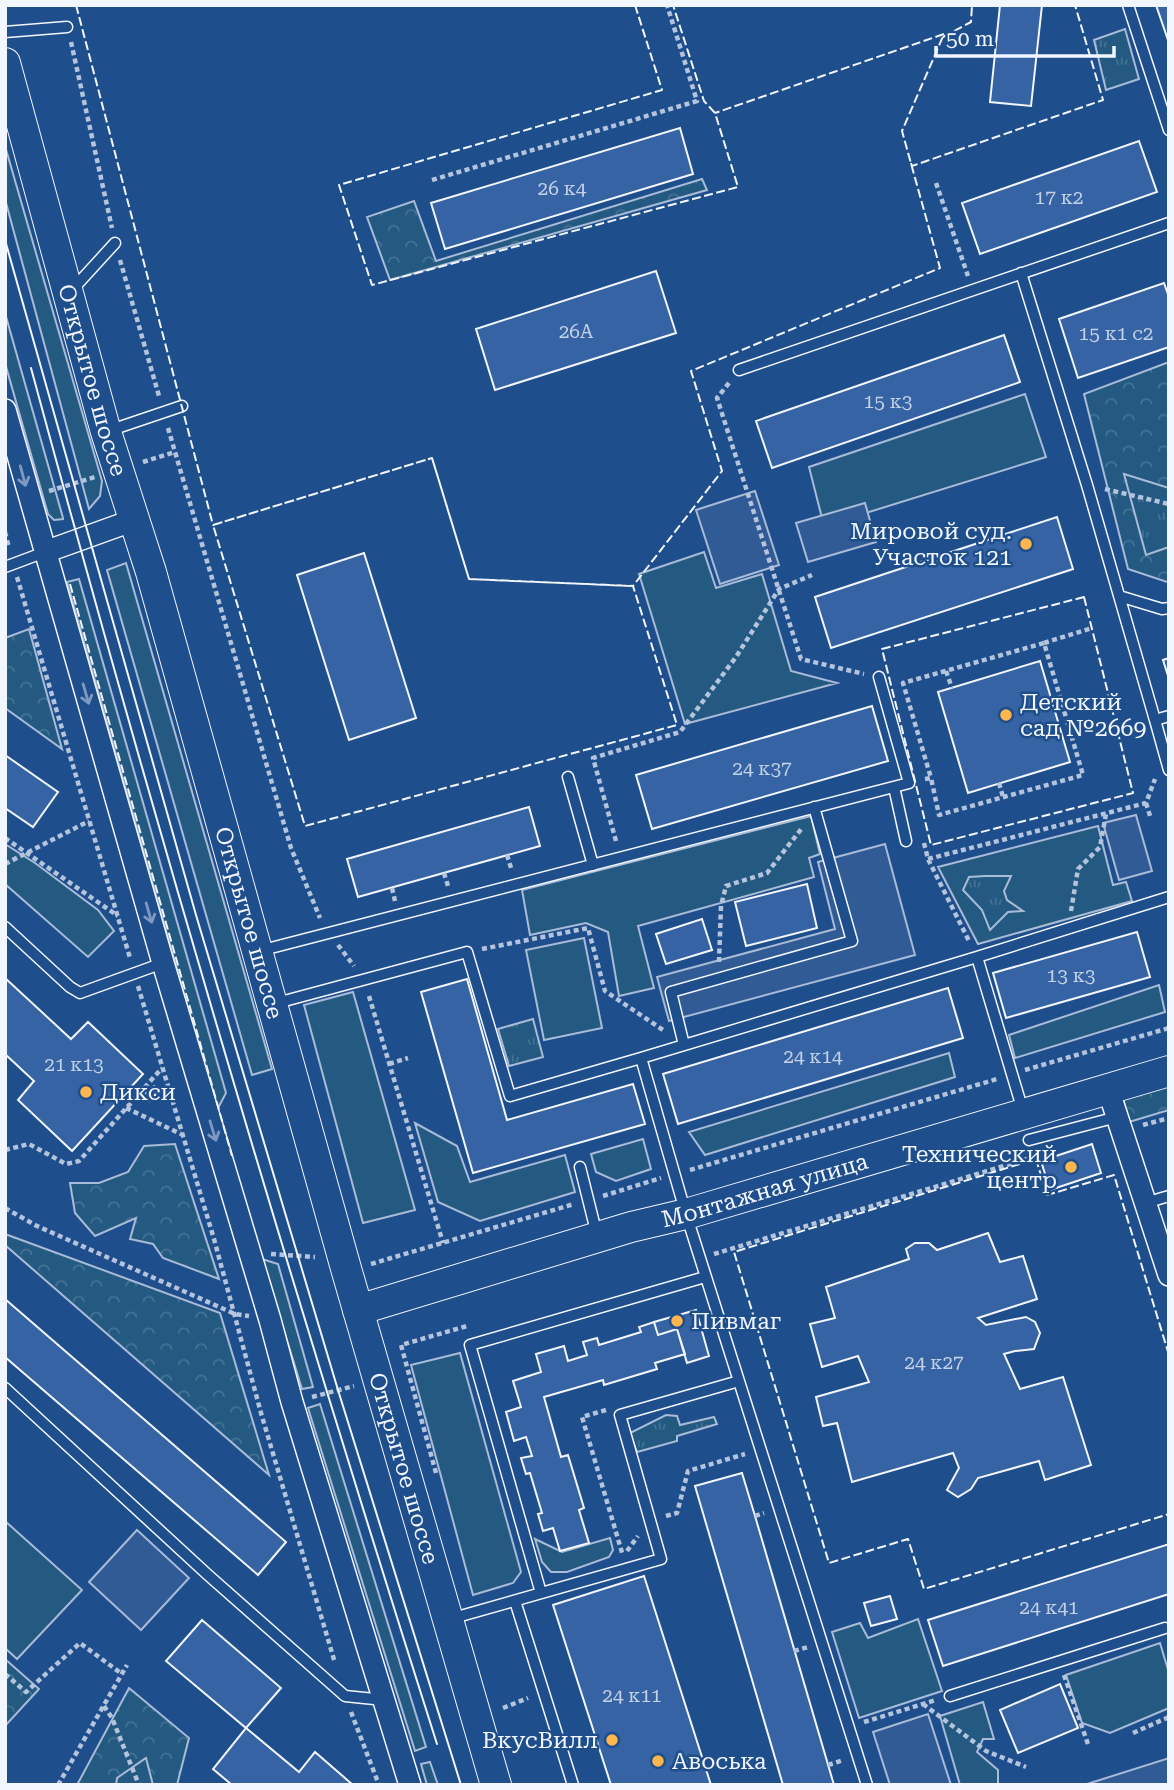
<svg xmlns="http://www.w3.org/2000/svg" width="1174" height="1790" viewBox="0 0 1174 1790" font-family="'Roboto Serif',serif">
<defs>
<pattern id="forest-crowns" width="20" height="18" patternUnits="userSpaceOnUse" patternTransform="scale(1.75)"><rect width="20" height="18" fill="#245a82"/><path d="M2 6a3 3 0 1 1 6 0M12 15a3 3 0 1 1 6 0" fill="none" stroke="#447295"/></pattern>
<pattern id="park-tufts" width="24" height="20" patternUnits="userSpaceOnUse" patternTransform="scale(1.75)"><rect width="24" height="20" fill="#245a82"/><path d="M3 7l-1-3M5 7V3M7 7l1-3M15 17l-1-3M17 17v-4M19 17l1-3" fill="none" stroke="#447295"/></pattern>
</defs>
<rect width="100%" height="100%" fill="#1f4e8c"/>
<path fill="#245a82" stroke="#a8bbd7" stroke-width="2" d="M5,146l97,335 -2,15 -11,13 -84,-310z
M5,313l58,205v1l-9,1 -6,-6 -43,-151z
M1025,394l21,63 -222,69 -15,-59z
M704,552l12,36 46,-14 29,97 46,12 -152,41 -46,-150z
M126,563l146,506 -20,6 -145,-505z
M79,579l147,514 -9,17 -150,-528z
M811,816l9,38 -11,4 5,19 -176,49 16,62 -35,8 -11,-64 -22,-9 -56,12 -8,-45z
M1098,826l15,59 13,-3 6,19 -154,43 -40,-77z
M5,844l30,19 63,47 16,21 -26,26 -83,-73z
M584,938l18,90 -58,12 -18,-90z
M1159,985l6,27 -150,46 -6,-23z
M353,992l62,218 -52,13 -59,-218z
M949,1053l6,24 -250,78 -16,-23z
M415,1123l42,23 13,36 95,-27 10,37 -95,29 -42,-19z
M643,1139l8,30 -35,12 -20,-9 -5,-18z
M262,1259l16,5 35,123 -11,2z
M460,1353l61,219 -8,11 -40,12 -62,-230z
M320,1404l106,343 -11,4 -107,-343z
M5,1521l77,69 -65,69 -12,-11z
M610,1538l3,12 -4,7 -42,15h-16l-9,-10 -7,-23 27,13z
M918,1619l24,72 -83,27 -27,-86 28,-9 8,15z
M1160,1643l9,30v35l-59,25 -28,-10 -16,-48z
M983,1702l11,37h-11l-6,13 21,18v15h-38l-20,-69z
M430,1762l8,23h-11l-6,-21z"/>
<path fill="url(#forest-crowns)" stroke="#a8bbd7" stroke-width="2" d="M702,179l5,11 -317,90 -23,-63 47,-16 22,60z
M1169,362v219l-2,1 -39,-13 -44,-175z
M29,629l33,120 -57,-41v-70z
M1169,1085v25l-40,12 -6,-24z
M175,1144l44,135 -56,-21 -10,-14 -23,-5 6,-21 -41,18 -20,-23 -5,-30h29l29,-11 16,-26z
M5,1234l215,79 49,162 -264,-230z
M5,1659l34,30 -34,37z
M129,1688l60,50 -12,47h-100z"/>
<path fill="url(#park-tufts)" stroke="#a8bbd7" stroke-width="2" d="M1125,29l14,50 -33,11 -12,-50z
M1124,474l45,14v59l-23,8z
M985,876h26l-7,15 3,9 16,11 -15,1 -18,18 -8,-20 -19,-20 6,-13z
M533,1019l10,38 -34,9 -11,-37z
M666,1415l11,1 3,9 34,-8 3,7 -40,12v5l-40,11 -7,-19z
M146,1758l7,27h-37l1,-7z"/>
<path fill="#305b95" stroke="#a8bbd7" stroke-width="2" d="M755,491l24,74 -59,19 -24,-74z
M865,503l11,39 -68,20 -12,-39z
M1136,815l16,56 -33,9 -16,-57z
M885,844l30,111 -246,66 -12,-44 178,-48 -17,-67z
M137,1530l52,48 -48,52 -52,-48z
M928,1714l23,71h-61l-17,-53z
M1169,1758v27h-85z"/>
<path fill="#3563a3" stroke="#f2f6ff" stroke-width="2" d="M1000,5h42l-11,101 -41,-4z
M1156,5h13v38z
M680,128l13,46 -248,75 -14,-46z
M1139,141l18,51 -177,62 -18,-51z
M656,271l20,62 -181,57 -19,-61z
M1164,283l5,14v50l-91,31 -19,-59z
M1004,335l16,47 -248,86 -16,-47z
M1057,517l16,52 -242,79 -16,-51z
M364,553l52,165 -67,22 -52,-165z
M1169,658v21l-6,-19z
M1040,661l30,101 -102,31 -30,-101z
M872,706l16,55 -236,68 -16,-54z
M5,755l53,37 -25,35 -28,-19z
M529,807l11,39 -182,51 -11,-38z
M807,884l10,44 -71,18 -11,-44z
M702,919l10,31 -46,14 -10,-30z
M1137,932l13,45 -144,41 -13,-45z
M5,978l66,61 17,-17 55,52 -71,77 -54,-51 16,-19 -29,-27z
M467,979l40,141 126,-36 12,40 -172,49 -52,-181z
M948,988l15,50 -285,86 -15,-50z
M154,1086l5,5 -10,10 -6,-6z
M1092,1144l9,29 -51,17 -9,-29z
M988,1233l12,29 23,-6 14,43 -59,19 8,7 40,-8 9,5 5,11 -6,16 -19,2 -11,3 16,35 43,-12 28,88 -46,15 -6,-19 -61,17 -7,11 -13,8 -11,-7 12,-22 -6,-15 -101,29 -15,-59 -14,3 -7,-29 53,-15 -11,-26 -36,11 -12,-43 25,-6 -9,-31 83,-28 -3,-10 9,-6h14l8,7z
M5,1299l281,243 -28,33 -253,-218z
M696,1310l13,46 -22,7 -10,-34 -19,6 -4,-13z
M654,1322l4,13 19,-6 8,25 -30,9 2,6 -53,16 -1,-5 -59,17 17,60 7,-2 16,53 -5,2 10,33 -29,8 -7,-23 -10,3 -5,-17 4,-1 -12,-40 -4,1 -5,-16 11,-2 -6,-19 -12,4 -8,-29 15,-5 -8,-26 28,-9 -5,-18 28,-8 4,15 19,-6 -4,-13 14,-4 2,7 42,-13 -2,-5z
M742,1473l13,43 79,269h-51l-88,-299z
M1169,1544v50l-226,72 -15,-46z
M644,1576l67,209h-100l-58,-180z
M890,1596l7,23 -26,7 -7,-23z
M202,1620l79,68 -35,40 -80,-67z
M1060,1684l18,44 -60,25 -18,-43z
M246,1728l53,44 16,-20 38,33h-121l-19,-16z"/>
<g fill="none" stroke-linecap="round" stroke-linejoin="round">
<defs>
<path id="lane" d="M1128,5l41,125
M5,32l62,-5
M1021,273l66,212 68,235
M72,290l43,-47
M739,370l430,-147
M108,431l74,-25
M5,567l40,-15
M1119,596l43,13 7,-1
M1169,716l-14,4 14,50
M568,777l25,88
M894,787l12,54
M5,927l65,60 10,6 83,-30
M259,951l650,-168 -30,-106
M977,957l192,-60
M273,1004l194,-52 43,144 131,-38 45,156 181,571
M684,1045l-13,-53 181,-51 -38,-134
M641,1058l336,-101 46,154
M1029,1140l88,-23
M580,1167l17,68
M1145,1203l24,-7
M5,1388l203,187 137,121 39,4
M541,1593l-71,-248 235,-68
M515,1601l58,184
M450,1619l211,-60 -41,-144 119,-34
M950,1696l215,-68"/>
<path id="street" d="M5,410l158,553 107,357 22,82 118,383
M45,552l89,-32
M1108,1089l61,186"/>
<g id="secondary">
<path id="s1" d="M5,63l101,369 45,140 196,700 149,513"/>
<path id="s2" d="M358,1310l273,-83 55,-13 483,-143"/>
</g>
</defs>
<use href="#lane" stroke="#f2f6ff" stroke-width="13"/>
<use href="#street" stroke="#f2f6ff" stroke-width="24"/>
<use href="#secondary" stroke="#f2f6ff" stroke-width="32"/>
<path stroke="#b3c4dc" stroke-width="4.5" stroke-dasharray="5 3.5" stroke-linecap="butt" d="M71,42l41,186
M432,180l265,-79 -30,-96
M936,183l32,93
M120,260l39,136
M729,383l-12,15 84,261 63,15
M168,428l123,420 29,70
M143,462l32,-10
M1105,489l64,15
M49,491l46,-14
M5,532l4,16
M17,577l113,381
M1044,643l48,-15
M946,671l6,17
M925,779l6,-1 -28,-95 141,-40 39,132 -144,40 -8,-37
M999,783l4,14
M1146,803l5,16
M5,838l113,78
M616,841l-23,-83 87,-26 56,-75 43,-68 33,-14
M924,843l4,16 42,84
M507,855l5,16
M928,859l218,-56 9,-24
M5,864l84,-43
M444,873l4,13
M392,888l3,13
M1071,911l7,-42 22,-22 6,-33
M338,945l16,21
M482,949l106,-21 17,63 58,39
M719,962l2,-56 5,-20 41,-13 35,-45
M138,986l76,253 47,174 74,250
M369,996l74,247
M389,1064l19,-6
M1025,1070l144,-42
M126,1108l55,26
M1143,1125l26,-7
M5,1150l24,-6 37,20 13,-3 83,-93
M690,1170l307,-91
M603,1196l58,-18
M5,1208l32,18 198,88 14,2
M271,1254l44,3
M714,1254l316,-96
M371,1264l203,-60
M312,1397l42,-11
M606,1410l-24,7 41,139
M436,1473l-35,-128 66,-19
M666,1516l11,-3 11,-42 57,-17
M755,1516l9,-3
M627,1551l11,-15
M794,1651l14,-4
M5,1674l21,18 54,-49 42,31
M1064,1675l25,72
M923,1704l63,47 40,16
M104,1706l8,12 27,67
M503,1708l25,-10
M351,1712l28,73
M864,1722l72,-22
M1133,1733l36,-16
M828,1765l16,-5
M58,1785l69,-120"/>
<use href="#lane" stroke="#1f4e8c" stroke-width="10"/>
<use href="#street" stroke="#1f4e8c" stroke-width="21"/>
<use href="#secondary" stroke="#1f4e8c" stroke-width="30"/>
<path stroke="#f2f6ff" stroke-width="2" d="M5,240l191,675 142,475 123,395
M31,368c125,462 261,920 406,1376"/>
<path stroke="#f2f6ff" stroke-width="2" stroke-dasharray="9 3.5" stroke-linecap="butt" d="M76,5l137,520 219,-67 37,121 164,7 89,-115 -31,-100 249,-103 -38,-137 42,-97 -229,79
M635,5l27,85 -323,95 33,100 366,-98 -23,-74 -11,-12 -31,-96
M943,37l28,-15 1,-17
M911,163l1,3 191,-66 -28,-95
M432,458l37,121 164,7 44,139 -372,101 -92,-301z
M70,584l162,572
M1084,597l49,196 -202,52 -49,-196z
M1169,1355l-55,-180 -67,20 -11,-36 -302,93 95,311 79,-24 16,50 245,-75"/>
</g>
<defs><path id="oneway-shaft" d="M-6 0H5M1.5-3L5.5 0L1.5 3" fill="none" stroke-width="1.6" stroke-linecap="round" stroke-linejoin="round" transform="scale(1.75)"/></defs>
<g stroke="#7e9ac0">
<use href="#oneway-shaft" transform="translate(23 476) rotate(75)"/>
<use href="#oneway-shaft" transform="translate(86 694) rotate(74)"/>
<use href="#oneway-shaft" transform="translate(149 913) rotate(74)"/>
<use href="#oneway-shaft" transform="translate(213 1131) rotate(73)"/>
</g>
<g fill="#ffb74d" stroke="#1f4e8c" stroke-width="2.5">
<circle cx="1026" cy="544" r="7"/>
<circle cx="1006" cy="715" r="7"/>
<circle cx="86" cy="1092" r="7"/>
<circle cx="1071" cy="1167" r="7"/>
<circle cx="677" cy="1321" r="7"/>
<circle cx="612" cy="1740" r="7"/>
<circle cx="658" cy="1761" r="7"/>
</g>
<g text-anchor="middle" stroke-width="5" stroke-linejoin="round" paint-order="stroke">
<g font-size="19" fill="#c3d1e8">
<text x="562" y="195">26 к4</text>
<text x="1059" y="204">17 к2</text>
<text x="576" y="338">26А</text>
<text x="1116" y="340">15 к1 с2</text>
<text x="888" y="408">15 к3</text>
<text x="762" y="775">24 к37</text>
<text x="1071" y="982">13 к3</text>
<text x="813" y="1063">24 к14</text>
<text x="74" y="1071">21 к13</text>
<text x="934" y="1369">24 к27</text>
<text x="1049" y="1614">24 к41</text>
<text x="632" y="1702">24 к11</text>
</g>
<g font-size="23" fill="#f2f6ff" stroke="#1f4e8c">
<text dy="8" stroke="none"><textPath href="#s1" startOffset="329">Открытое шоссе</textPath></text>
<text dy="8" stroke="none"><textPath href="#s1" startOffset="894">Открытое шоссе</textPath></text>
<text dy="8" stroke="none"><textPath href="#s2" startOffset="424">Монтажная улица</textPath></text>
<text dy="8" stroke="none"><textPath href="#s1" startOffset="1461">Открытое шоссе</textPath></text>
</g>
<g font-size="23" fill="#f2f6ff" stroke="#1f4e8c" text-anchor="start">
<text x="1012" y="539" text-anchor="end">Мировой суд.<tspan x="1012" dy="26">Участок 121</tspan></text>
<text x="1020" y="710">Детский<tspan x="1020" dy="26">сад №2669</tspan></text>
<text x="100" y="1100">Дикси</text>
<text x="1057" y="1162" text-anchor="end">Технический<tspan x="1057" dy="26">центр</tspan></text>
<text x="691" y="1329">Пивмаг</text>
<text x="598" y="1748" text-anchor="end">ВкусВилл</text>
<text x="672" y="1769">Авоська</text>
</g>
</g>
<rect width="1174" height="1790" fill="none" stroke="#f2f6ff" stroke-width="14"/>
<path d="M936 46v10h178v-10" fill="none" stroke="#f2f6ff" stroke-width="3.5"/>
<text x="946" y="46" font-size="21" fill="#f2f6ff" stroke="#1f4e8c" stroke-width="5" paint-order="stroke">50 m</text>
</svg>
